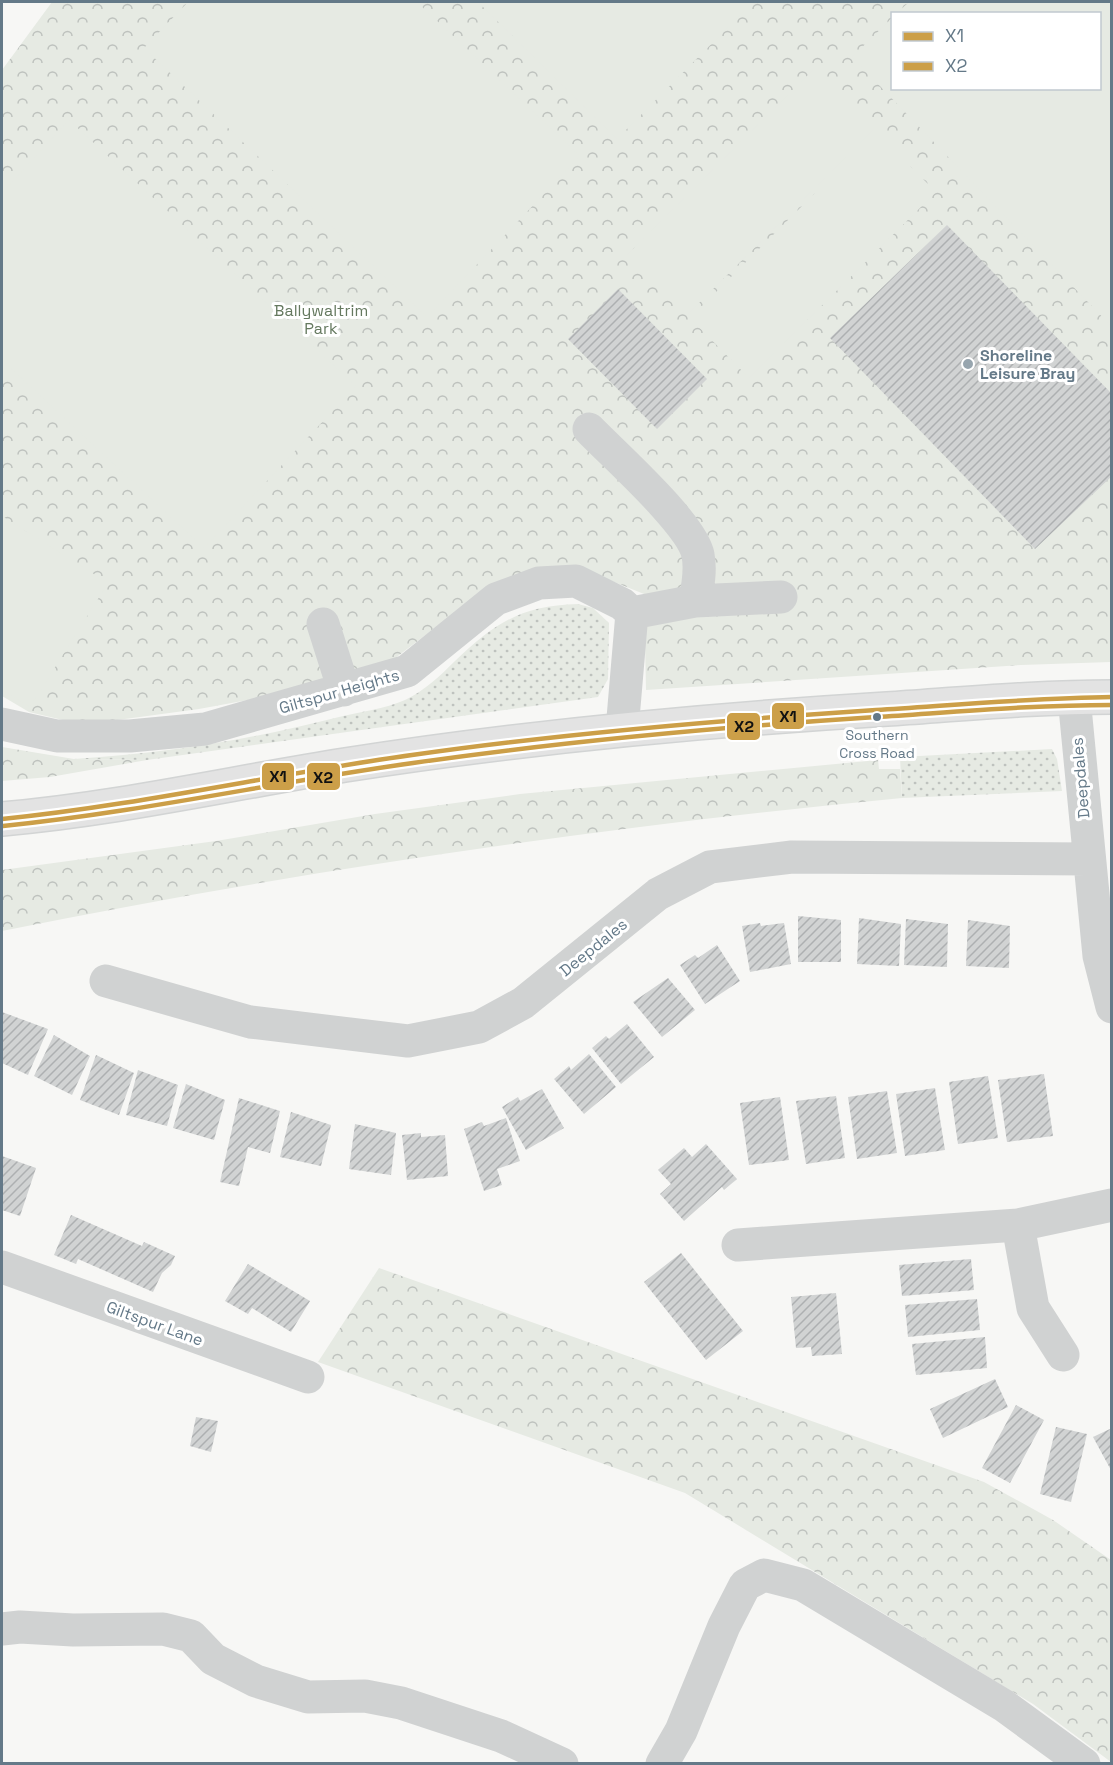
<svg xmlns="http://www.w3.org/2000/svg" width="1113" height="1765" viewBox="0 0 1113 1765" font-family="'Space Grotesk',sans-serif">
<defs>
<pattern id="grass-dots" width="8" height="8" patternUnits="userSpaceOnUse" patternTransform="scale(1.5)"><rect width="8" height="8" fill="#e6eae3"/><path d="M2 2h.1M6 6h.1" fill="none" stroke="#bec2be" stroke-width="1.8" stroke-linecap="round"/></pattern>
<pattern id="forest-crowns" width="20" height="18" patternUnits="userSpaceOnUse" patternTransform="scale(1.5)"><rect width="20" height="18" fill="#e6eae3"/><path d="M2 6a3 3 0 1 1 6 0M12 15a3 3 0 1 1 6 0" fill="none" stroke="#bec2be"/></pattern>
<pattern id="building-hatch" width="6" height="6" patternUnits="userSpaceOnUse" patternTransform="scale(1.5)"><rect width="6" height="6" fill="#d1d3d3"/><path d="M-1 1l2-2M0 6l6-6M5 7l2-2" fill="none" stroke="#adb0b1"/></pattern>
</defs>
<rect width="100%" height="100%" fill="#f7f7f5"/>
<path fill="url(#grass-dots)" d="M578,604l15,4 16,15 -1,56 -10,18 -451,63 -73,-1c92,-6 175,-19 265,-42 20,-5 46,-8 66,-17 18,-8 36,-25 50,-39 41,-39 66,-55 123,-57z
M1052,749l5,10 5,32 -160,7 -2,-41z"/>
<path fill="url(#forest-crowns)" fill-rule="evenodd" d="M52,2h1059v660l-90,3 -375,25 -2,-96 -72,-29 -128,56 -54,41 -89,28 -102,19 -89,12h-43l-38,-9 -27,-16v-626zM892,14h208v74h-208z
M2,747l72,12 73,1 -97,17 -48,4z
M878,760l1,9h21l2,29c-301,29 -603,73 -900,133v-61l214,-29 159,-27 145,-20z
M379,1268l605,214 69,38 58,40v202l-78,-58 -348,-211 -367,-131z"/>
<path fill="#e6eae3" d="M188,2h229l163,154 -153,161 -283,-269z
M478,2h275l-136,137z
M909,2h202v324l-259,-269 40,-39v70h208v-74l-203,-1z
M814,69l60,60 -187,186 -60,-60z
M69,120l287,266 -152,162 -202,-188v-167z
M876,132l60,60 -187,186 -59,-60z
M2,516l106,67 -78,124 -28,-17z"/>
<path fill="url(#building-hatch)" d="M947,225l165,169v82l-77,73 -205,-211z
M618,289l89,90 -50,50 -89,-90z
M798,916l43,4v42h-43z
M859,918l42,6 -2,42 -42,-2z
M906,919l42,5 -1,43 -43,-2z
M968,920l42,6 -1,42 -43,-2z
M760,923l1,3 23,-3 7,41 -41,8 -8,-46z
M717,945l23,36 -35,23 -25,-39 15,-10 3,3z
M668,978l27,32 -33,27 -29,-35z
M2,1012l46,17 -20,46 -26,-12z
M627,1024l27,33 -33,27 -29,-36 14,-12 3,3z
M54,1035l36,21 -18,39 -38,-19z
M589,1054l27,33 -32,27 -30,-35 15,-13 2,4z
M96,1055l38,18 -15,42 -39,-15z
M138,1070l40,15 -11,41 -41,-11z
M1044,1074l9,62 -46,6 -9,-62z
M988,1076l10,62 -40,6 -9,-62z
M186,1084l39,16 -11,40 -41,-12z
M935,1088l10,62 -40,6 -9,-62z
M542,1089l22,39 -38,22 -24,-43 16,-10 2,4z
M887,1091l10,62 -40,6 -9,-62z
M836,1096l9,62 -39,6 -10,-63z
M780,1097l9,63 -40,5 -9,-62z
M239,1098l41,13 -10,42 -22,-6 -9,39 -19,-4z
M291,1112l40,13 -10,41 -41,-9z
M506,1118l14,43 -23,8 5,16 -18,6 -20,-62 18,-7 2,4z
M355,1124l41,9 -5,42 -42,-6z
M421,1133v4l24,-2 3,41 -41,4 -5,-45z
M706,1144l31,35 -13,11 -2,-3 -38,34 -24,-27 11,-10 -13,-14 26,-22 8,9z
M2,1156l34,12 -16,48 -18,-6z
M71,1215l71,31 2,-4 31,14 -4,9 -9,8 -9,19 -75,-33 -2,5 -22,-9z
M681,1253l62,78 -37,29 -62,-78z
M971,1259l3,31 -72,6 -3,-31z
M248,1264l62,37 -19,31 -39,-24 -4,6 -23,-13z
M836,1293l6,61 -30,2 -1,-9 -15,1 -5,-51z
M977,1299l3,31 -72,7 -3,-32z
M985,1337l2,31 -71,7 -4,-31z
M995,1379l13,28 -65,31 -13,-29z
M1016,1405l28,15 -34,63 -28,-15z
M196,1417l22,4 -7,31 -21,-6z
M1056,1427l31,7 -16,68 -31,-8z
M1112,1428v44l-19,-35z"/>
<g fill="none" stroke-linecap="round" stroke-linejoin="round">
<defs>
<path id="major" d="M2,819c115,-10 229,-36 343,-54 180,-28 361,-45 542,-56 75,-5 150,-12 225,-12"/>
</defs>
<use href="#major" stroke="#d2d4d4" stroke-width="36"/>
<path stroke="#d0d2d2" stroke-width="33" d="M589,429c25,26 103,95 109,126 3,15 0,31 -3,46
M632,613l63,-12 86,-4
M323,624l21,66
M1074,697l25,259 13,51
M2,724l55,12h73l75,-7 202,-58 89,-72 43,-16 37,-2 46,23 10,9 -10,117
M106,981l144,41 158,19 71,-14 44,-24 135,-109 52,-27 82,-10 296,2
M1018,1225l15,83 30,47
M738,1245l280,-20 94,-20
M2,1267l306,110
M2,1629l18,-2 53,3 90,-1 28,7 22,23 43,22 52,16 57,-1 36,7 100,33 61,28
M662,1764l19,-33 43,-105 21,-41 19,-10 39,10 200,120 81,59"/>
<use href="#major" stroke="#e3e3e3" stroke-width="33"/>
<defs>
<path id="bus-1" d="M2,819c138,-14 273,-45 410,-64 154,-22 309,-35 464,-45 79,-5 157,-12 236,-13"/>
<path id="bus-2" d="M3,826c138,-14 273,-44 410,-63 154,-22 308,-36 463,-46 79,-5 157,-12 236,-12"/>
</defs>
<use href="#bus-1" stroke="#fff" stroke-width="9"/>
<use href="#bus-2" stroke="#fff" stroke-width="9"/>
<use href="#bus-1" stroke="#cc9f48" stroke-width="4.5"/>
<use href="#bus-2" stroke="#cc9f48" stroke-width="4.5"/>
</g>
<circle fill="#97a5ae" stroke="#fff" stroke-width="2" cx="968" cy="364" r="6"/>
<circle fill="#647988" stroke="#fff" stroke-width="2" cx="877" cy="717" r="5"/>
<g text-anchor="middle" stroke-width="6" stroke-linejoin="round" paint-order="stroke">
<g font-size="14" fill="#647988" stroke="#fff">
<text x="877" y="740">Southern<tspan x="877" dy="18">Cross Road</tspan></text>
</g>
<g font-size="16" fill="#65795f" stroke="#fff">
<text x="321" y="316">Ballywaltrim<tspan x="321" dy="18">Park</tspan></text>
</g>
<g font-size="16" font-weight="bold" fill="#647988" stroke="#fff" text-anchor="start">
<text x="980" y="361">Shoreline<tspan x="980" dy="18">Leisure Bray</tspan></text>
</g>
<g font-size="16" fill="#647988" stroke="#fff">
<text transform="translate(339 691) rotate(-16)" y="6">Giltspur Heights</text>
<text transform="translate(1080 778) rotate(-95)" y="6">Deepdales</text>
<text transform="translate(593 947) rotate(-39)" y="6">Deepdales</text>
<text transform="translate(155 1323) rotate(20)" y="6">Giltspur Lane</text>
</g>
</g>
<g stroke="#fff" stroke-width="2">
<rect x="771" y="702" width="34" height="28" rx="6" fill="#cc9f48"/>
<rect x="726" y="712" width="35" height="29" rx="6" fill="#cc9f48"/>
<rect x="261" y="762" width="34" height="29" rx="6" fill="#cc9f48"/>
<rect x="306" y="762" width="35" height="29" rx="6" fill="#cc9f48"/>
</g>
<g font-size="16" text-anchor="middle" font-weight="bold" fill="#111">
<text x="788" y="722">X1</text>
<text x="744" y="732">X2</text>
<text x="278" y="782">X1</text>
<text x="323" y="783">X2</text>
</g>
<rect width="1113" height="1765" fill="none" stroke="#647988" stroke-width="6"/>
<rect x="891" y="12" width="210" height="78" fill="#ffffff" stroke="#c1c9cf" stroke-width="1.5"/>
<rect x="903" y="32" width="30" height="9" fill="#cc9f48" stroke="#c1c9cf" stroke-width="1.5"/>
<text x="945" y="42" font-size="18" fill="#647988">X1</text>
<rect x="903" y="62" width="30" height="9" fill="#cc9f48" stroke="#c1c9cf" stroke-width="1.5"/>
<text x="945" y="72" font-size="18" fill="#647988">X2</text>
</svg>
